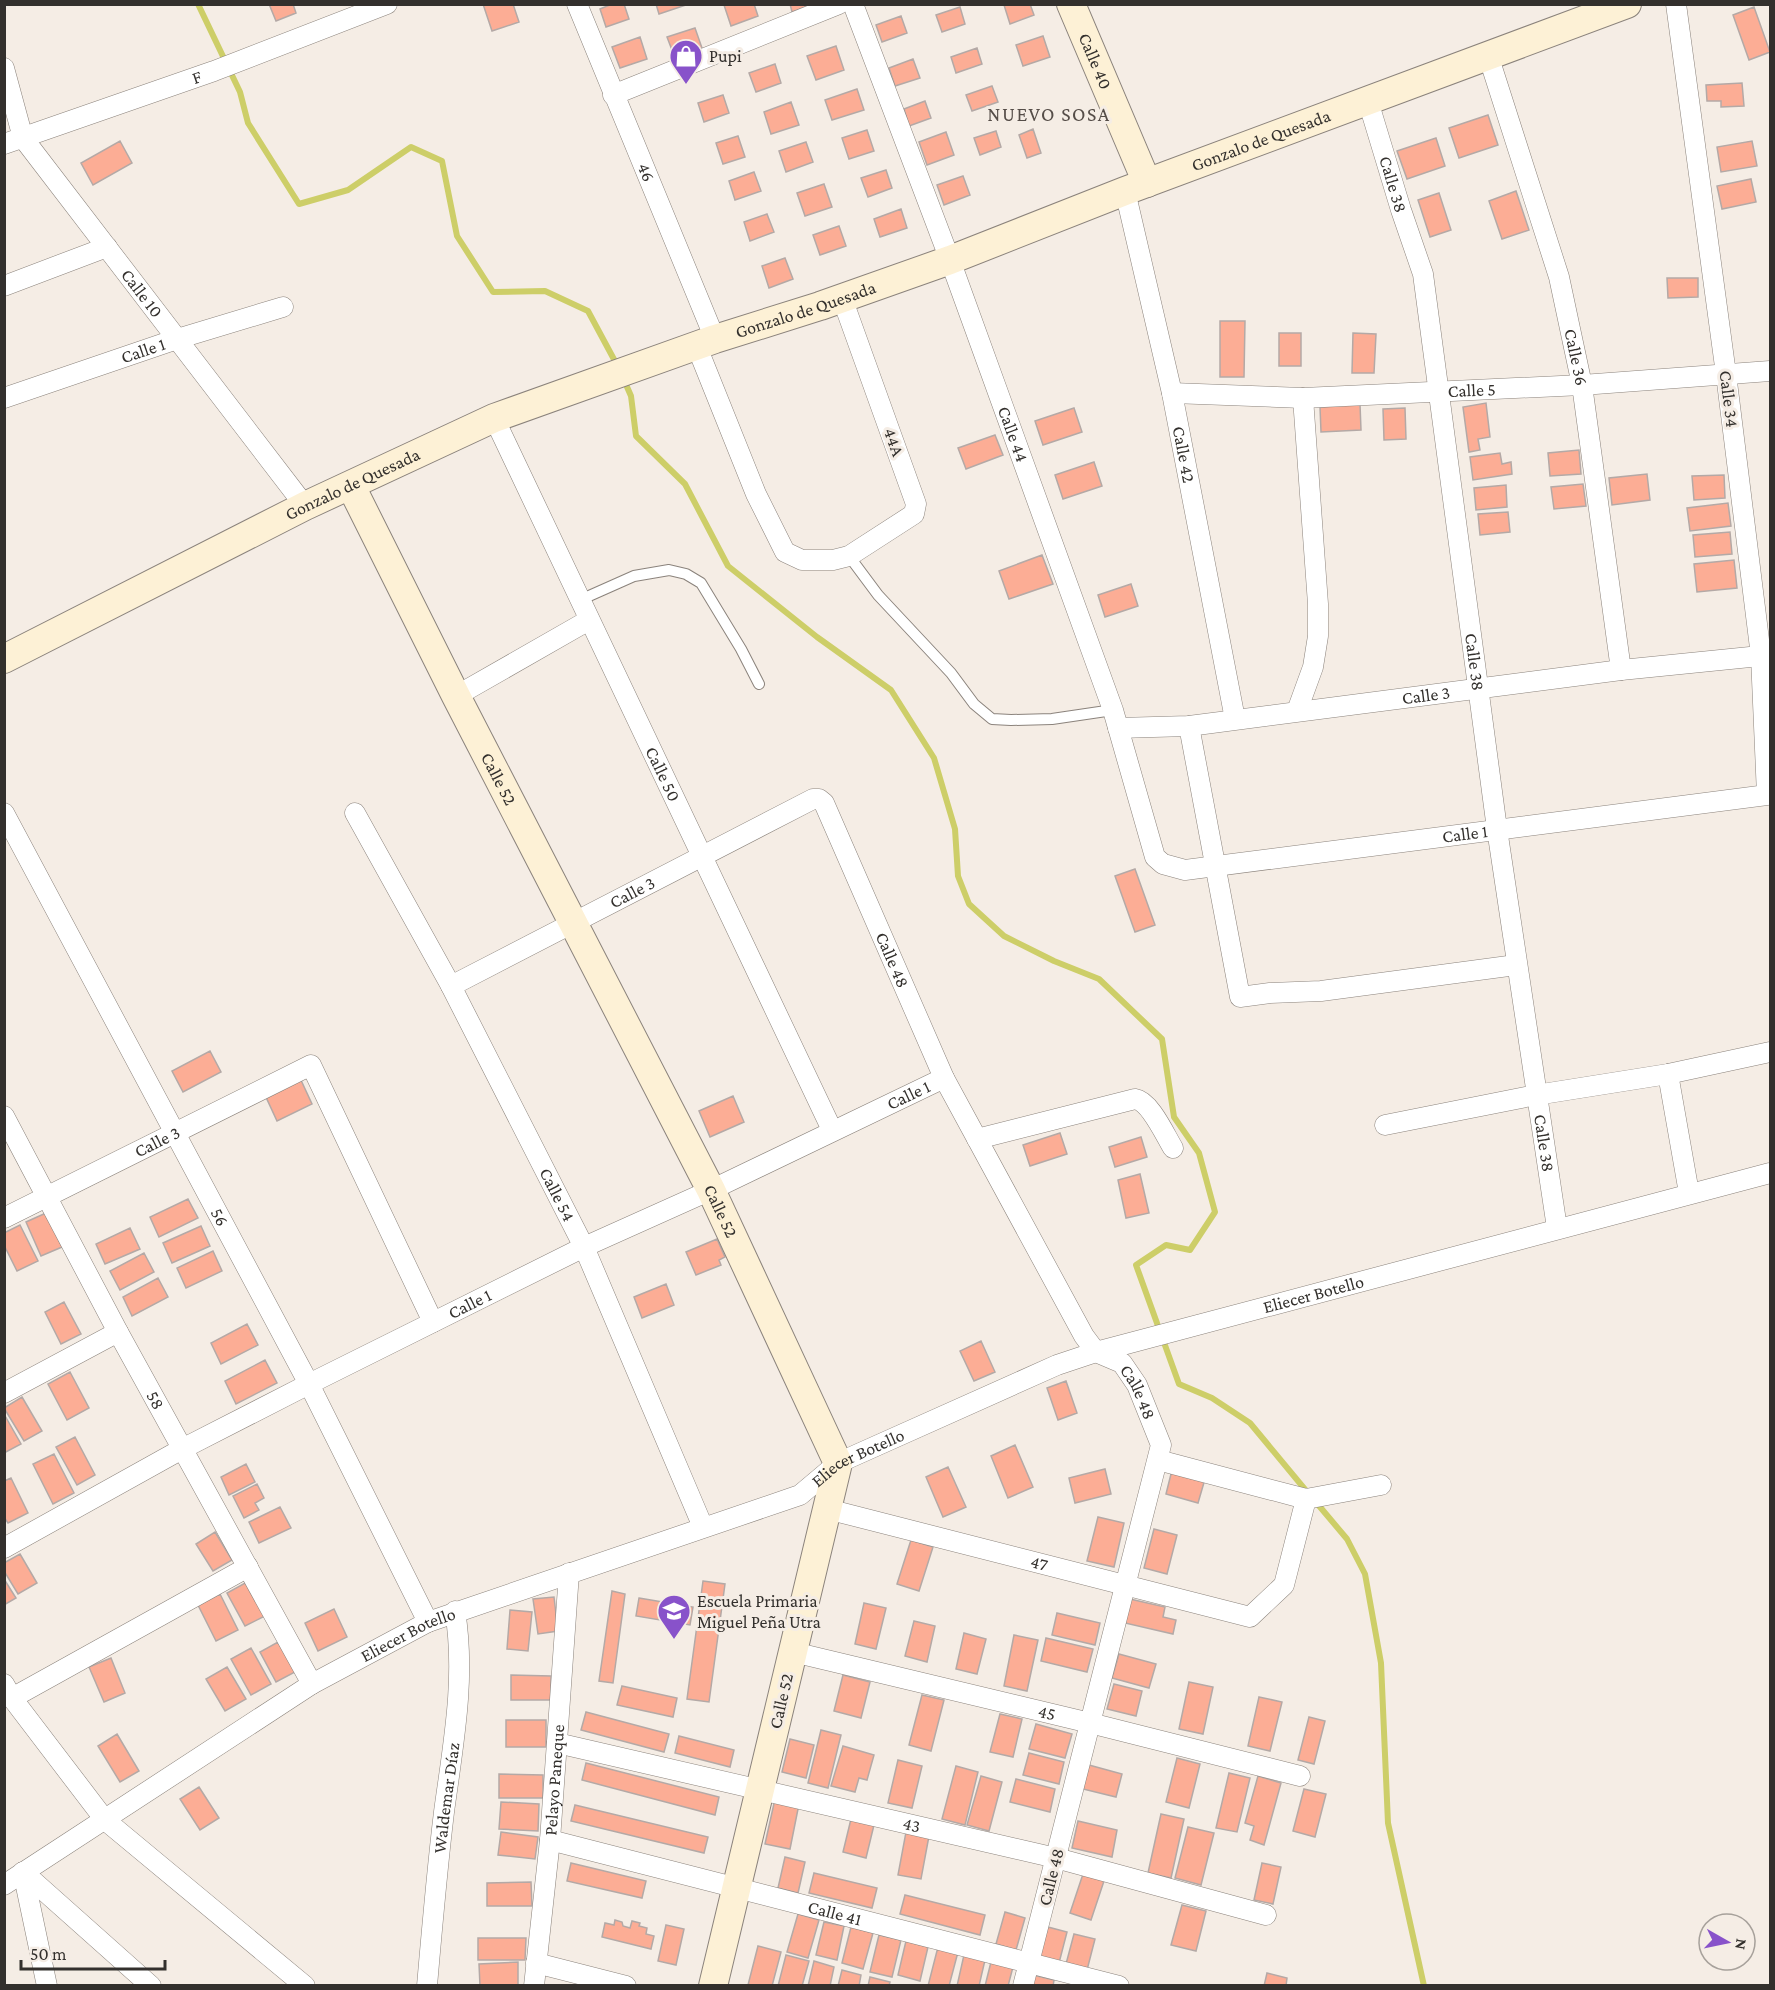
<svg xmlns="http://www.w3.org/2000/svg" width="1775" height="1990" viewBox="0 0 1775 1990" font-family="'Crimson Pro',serif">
<rect width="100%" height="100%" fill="#f5ede5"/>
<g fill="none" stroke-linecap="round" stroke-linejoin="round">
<path stroke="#cdce68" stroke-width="6" d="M198,4l42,88 8,31 51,81 49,-14 63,-43 31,14 15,75 36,56 52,-1 43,20 29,54
M624,380l7,16 5,40 49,48 43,82 89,71 74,53 43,68 21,71 3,47 11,28 35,32 50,25 45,18 63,60 12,78 25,36 16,59 -25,38 -24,-5 -30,20 43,119 33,14 38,25 58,70
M1315,1501l32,38 18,35 16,89 7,160 36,163"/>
</g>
<path fill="#fcad95" stroke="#b4a9a6" stroke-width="1.5" d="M269,4h24l3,9 -20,8z
M483,4h30l6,18 -27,9z
M612,4h12l5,15 -23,8 -6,-18z
M656,4h30v1l-27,9z
M754,4l4,12 -27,10 -7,-21z
M790,4h23l-21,8z
M1030,4l4,11 -24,9 -6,-19z
M960,7l5,17 -23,8 -6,-17z
M1754,7l16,45 -21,8 -16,-45z
M901,16l6,17 -25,9 -6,-17z
M695,28l7,20 -27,10 -8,-21z
M1043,36l7,21 -27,9 -7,-21z
M640,37l7,22 -27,9 -8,-21z
M836,46l8,24 -28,10 -9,-24z
M977,48l5,16 -26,9 -5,-16z
M913,59l7,19 -25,8 -6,-18z
M775,64l6,19 -25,9 -7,-19z
M1742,83l2,23 -23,1v-6h-14l-1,-16z
M992,86l6,16 -26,9 -6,-16z
M857,89l7,21 -32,10 -7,-20z
M723,95l6,18 -25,9 -6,-19z
M925,101l6,17 -22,8 -5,-17z
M791,102l8,23 -28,9 -7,-22z
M1488,115l10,30 -39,13 -10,-30z
M1033,129l8,24 -14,5 -8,-23z
M867,130l7,21 -25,8 -7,-21z
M996,131l5,16 -21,8 -6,-17z
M946,132l8,23 -27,10 -8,-23z
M738,136l7,21 -22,7 -7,-21z
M1436,138l9,28 -38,13 -10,-28z
M120,141l12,22 -39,22 -12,-22z
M1752,141l5,25 -36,6 -4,-25z
M806,142l7,20 -27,10 -7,-21z
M886,170l6,18 -24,9 -7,-19z
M754,172l7,19 -26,9 -6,-19z
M963,176l7,19 -26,10 -7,-20z
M1751,179l5,23 -34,7 -5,-23z
M824,184l8,23 -27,9 -8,-23z
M1516,191l13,39 -27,9 -13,-38z
M1439,193l12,37 -21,7 -12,-37z
M901,209l6,19 -27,9 -6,-18z
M767,214l7,18 -24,9 -6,-19z
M839,226l7,20 -26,9 -7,-20z
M785,258l8,21 -24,9 -7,-22z
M1667,278h31v19l-30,1z
M1220,321h25l-1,56h-24z
M1279,333h22v33h-22z
M1353,333l23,1 -2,39h-22z
M1486,403l4,34 -12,2 2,11 -11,2 -6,-45z
M1360,404l1,26 -40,2 -1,-25z
M1074,408l8,24 -39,13 -8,-24z
M1405,408l1,31 -22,1 -1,-31z
M995,435l8,20 -37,14 -8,-21z
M1579,450l2,24 -31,2 -2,-23z
M1500,453l2,11 9,-2 1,12 -39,6 -3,-23z
M1094,462l8,24 -39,13 -8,-24z
M1647,474l3,26 -38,5 -3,-27z
M1724,475l1,23 -31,2 -2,-24z
M1583,484l3,22 -32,3 -3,-22z
M1506,485l1,22 -31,3 -2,-22z
M1728,503l3,23 -41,5 -3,-23z
M1508,512l2,20 -30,3 -2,-21z
M1730,532l2,22 -37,3 -2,-22z
M1042,555l11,29 -44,15 -10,-28z
M1734,560l3,28 -40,4 -3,-28z
M1131,584l7,22 -33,11 -7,-22z
M1135,869l20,56 -20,7 -20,-56z
M210,1051l11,21 -38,20 -11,-21z
M300,1078l12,26 -35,17 -12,-26z
M733,1096l11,26 -34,15 -11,-26z
M1060,1133l7,21 -37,12 -7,-21z
M1141,1137l6,20 -32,10 -6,-20z
M1140,1174l9,39 -23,5 -8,-38z
M188,1199l10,19 -39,19 -9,-20z
M46,1213l16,34 -21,9 -15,-34z
M20,1225l18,36 -21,10 -13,-26v-12z
M201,1226l9,20 -38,17 -9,-20z
M130,1228l10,21 -35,15 -9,-20z
M717,1239l8,18 -6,3 2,5 -25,10 -10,-23z
M213,1251l9,20 -36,17 -9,-20z
M144,1253l10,19 -34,18 -10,-19z
M158,1278l10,19 -36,19 -9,-19z
M666,1284l8,21 -32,13 -8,-21z
M64,1302l17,32 -20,10 -16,-32z
M247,1324l11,21 -37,19 -10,-21z
M981,1341l14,31 -21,9 -14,-30z
M265,1360l12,23 -41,21 -11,-23z
M70,1372l19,36 -22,12 -19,-36z
M1066,1381l11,32 -19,7 -11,-32z
M22,1397l20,34 -18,10 -20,-33z
M4,1414l17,30 -17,9z
M75,1437l20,38 -18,10 -21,-38z
M1015,1445l18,42 -25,11 -17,-42z
M54,1454l20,39 -21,11 -20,-40z
M246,1464l9,18 -26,13 -8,-18z
M948,1467l18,40 -23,10 -17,-40z
M1105,1469l6,25 -36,9 -6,-25z
M1172,1470l33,9 -7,24 -32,-9z
M11,1478l17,35 -20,10 -4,-6v-36z
M257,1484l7,14 -9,5 4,7 -15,8 -11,-22z
M280,1507l11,21 -32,15 -10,-21z
M1098,1517l26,6 -10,44 -27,-6z
M1154,1529l23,6 -10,39 -23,-6z
M215,1532l17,28 -19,11 -17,-27z
M911,1540l22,7 -14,44 -22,-7z
M20,1554l17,29 -19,11 -14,-23v-8z
M4,1579l12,19 -12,7z
M703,1581l22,3 -16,118 -22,-3z
M247,1582l18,34 -20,10 -18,-33z
M612,1591l13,3 -12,89 -14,-2z
M220,1594l18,36 -22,11 -18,-36z
M554,1597l4,34 -20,3 -5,-35z
M639,1598l54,9 -3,18 -54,-9z
M1130,1599l35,8 -2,10 13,3 -3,14 -48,-11z
M864,1603l22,5 -10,41 -21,-5z
M334,1609l13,28 -29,14 -13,-28z
M510,1610l22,2 -4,39 -21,-2z
M1057,1613l43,10 -5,22 -43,-10z
M914,1621l21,5 -8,36 -22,-6z
M964,1633l22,6 -9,35 -21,-5z
M1014,1635l24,5 -11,51 -23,-5z
M1046,1638l47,11 -6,23 -46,-11z
M278,1642l17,30 -19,10 -16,-30z
M251,1648l20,36 -20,11 -20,-36z
M1119,1654l37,10 -7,24 -37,-10z
M111,1658l14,35 -21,9 -15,-35z
M227,1667l19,32 -21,12 -19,-32z
M511,1675l40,1v24h-40z
M843,1675l27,7 -9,36 -27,-7z
M1189,1682l24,5 -10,47 -24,-5z
M1114,1684l28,7 -6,25 -29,-7z
M622,1686l55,12 -4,19 -56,-12z
M922,1695l22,5 -13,51 -22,-6z
M1259,1697l23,5 -12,49 -22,-5z
M586,1712l83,22 -5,18 -83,-22z
M1000,1714l22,5 -9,38 -23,-5z
M1309,1717l16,4 -11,43 -16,-4z
M506,1720h40v27h-40z
M1036,1724l36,10 -7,24 -36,-9z
M821,1730l20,5 -13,53 -20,-5z
M117,1734l22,37 -19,11 -22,-36z
M679,1736l55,14 -4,17 -55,-14z
M790,1739l24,6 -8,33 -24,-6z
M843,1746l31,9 -7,25 -8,-2 -4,14 -24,-6z
M1029,1753l35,9 -5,22 -36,-9z
M1177,1758l23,6 -11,44 -23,-6z
M898,1760l24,6 -10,42 -24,-5z
M586,1763l133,34 -4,18 -133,-35z
M1089,1765l33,9 -6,23 -33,-8z
M956,1766l22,6 -13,53 -23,-6z
M1229,1773l21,5 -13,54 -21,-4z
M499,1774l44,1v23h-44z
M981,1776l21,6 -13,49 -22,-6z
M1258,1776l23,7 -17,62 -14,-5 4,-14 -9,-3z
M1016,1779l39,10 -5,23 -40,-10z
M199,1787l20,31 -19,12 -20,-31z
M1304,1789l22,5 -11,43 -22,-6z
M775,1799l24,5 -9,45 -25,-5z
M501,1802l38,2 -1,27 -39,-2z
M575,1805l133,32 -4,16 -133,-32z
M1161,1814l23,5 -13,59 -23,-5z
M851,1819l23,6 -8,33 -23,-6z
M1078,1821l39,9 -5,27 -40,-9z
M1188,1827l26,6 -13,52 -26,-7z
M501,1832l37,5 -3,22 -37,-4z
M906,1832l23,4 -8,43 -23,-4z
M785,1857l20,5 -7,31 -20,-5z
M571,1863l75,18 -4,17 -75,-17z
M1262,1863l19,4 -8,37 -19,-4z
M1084,1871l21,7 -14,42 -21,-7z
M814,1873l63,15 -5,20 -63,-15z
M531,1882l1,24h-45v-23z
M905,1895l80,20 -5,20 -80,-21z
M1182,1905l24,6 -10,40 -25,-6z
M1005,1912l20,6 -9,32 -20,-6z
M798,1914l21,6 -11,38 -21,-6z
M615,1920l7,2 1,4 7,2 2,-7 8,2 -1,3 8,2 -1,6 8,2 -3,13 -49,-12 3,-14 9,2z
M824,1922l20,4 -7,34 -21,-5z
M666,1925l18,4 -8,36 -18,-4z
M851,1927l22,6 -10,36 -21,-6z
M1048,1927l19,5 -8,31 -20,-6z
M1074,1934l21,5 -8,31 -21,-6z
M879,1935l22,5 -9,37 -22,-5z
M478,1938h48l-1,22h-47z
M906,1941l22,6 -8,34 -22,-6z
M758,1946l23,6 -9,34 -24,-1z
M938,1947l20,5 -9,34h-21z
M786,1955l23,6 -7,25h-24z
M964,1955l21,5 -6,26h-22z
M814,1961l20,6 -4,19h-22z
M518,1962v23l-38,1 -1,-22z
M991,1962l22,5 -5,19h-23z
M842,1970l19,5 -2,11h-21z
M1267,1973l20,5 -1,8h-22z
M1033,1975l21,5 -1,6h-23z
M870,1977l20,5 -1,4h-21z"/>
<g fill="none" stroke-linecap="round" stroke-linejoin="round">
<defs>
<path id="lane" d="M849,556l29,39 73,78 23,31 18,15 19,1 41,-1 61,-9
M580,600l54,-24 35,-6 17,4 15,9 40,66 18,35"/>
<g id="street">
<path id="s1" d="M577,4l138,335"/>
<path id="s2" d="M853,4l97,256 163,450 42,147 8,7 22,6 582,-75 -6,-139 -35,-282 -50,-370"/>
<path id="s3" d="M1488,55l71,222 23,108 39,285"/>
<path id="s4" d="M4,68l19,70 282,368"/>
<path d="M613,95l226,-91"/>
<path id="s5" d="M1368,101l33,109 22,64 74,555 60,399"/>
<path id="s6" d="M4,144l210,-73 173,-67"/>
<path id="s7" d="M1125,191l47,202 63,326"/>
<path d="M4,286l103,-39"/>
<path d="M697,347l59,147 29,58 17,8h31l16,-4 65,-42 2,-10 -74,-206"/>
<path id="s8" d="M1172,393l131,5 279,-13 188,-14"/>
<path id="s9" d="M4,398l173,-59 106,-32"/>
<path id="s10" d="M494,418l338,712"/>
<path d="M456,696l133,-76"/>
<path d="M1297,711l16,-44 5,-31v-32l-15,-206"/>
<path d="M1189,726l51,271 30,-4 51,-2 195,-26"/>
<path id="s11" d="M1118,728l71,-2 432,-56 149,-15"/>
<path id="s12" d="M4,813l305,571 119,238"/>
<path id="s13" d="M355,813l96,173 133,261 119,280"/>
<path id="s14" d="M451,986l362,-187h6l5,4 120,275 140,258 12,16 26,11 15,22 24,60 -138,541"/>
<path d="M1668,1074l21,119"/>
<path id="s15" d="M4,1116l114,216 194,352"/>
<path d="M1385,1125l151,-30 132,-21 102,-22"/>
<path d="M977,1139l158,-40c15,2 30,36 38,49"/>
<path id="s16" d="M4,1218l307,-153 122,257"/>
<path d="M4,1393l114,-61"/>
<path d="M1158,1460l148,39 75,-14"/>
<path id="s17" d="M827,1509l423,108 34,-32 22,-86"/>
<path id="s18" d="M4,1548l178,-99 127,-65 275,-137 127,-57 233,-112"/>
<path id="s19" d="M793,1652l297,71 210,53"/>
<path d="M4,1684l8,14 93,122 200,166"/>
<path d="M12,1698l236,-131"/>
<path id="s20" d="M557,1743l499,115 210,57"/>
<path id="s21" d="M550,1840l569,146"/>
<path d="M23,1872l128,114"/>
<path d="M23,1872l24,114"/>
<path id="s22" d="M4,1885l308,-201 116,-62 372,-127 38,-32 219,-98 39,-13 674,-179"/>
<path d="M536,1963l90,23"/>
<path id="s23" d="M427,1986c5,-58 10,-116 17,-174 9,-67 22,-134 11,-201"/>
<path id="s24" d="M534,1986l16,-146 19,-267"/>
</g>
<g id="secondary">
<path id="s25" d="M1071,4l76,179"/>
<path id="s26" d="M351,486l105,210 255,494 127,273 -125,523"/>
<path id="s27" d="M4,659l301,-153 189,-88 221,-79 105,-33 130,-46 175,-69 502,-187"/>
</g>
</defs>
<use href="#lane" stroke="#8b837c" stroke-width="12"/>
<use href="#street" stroke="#8b837c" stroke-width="21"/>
<use href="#secondary" stroke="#8b837c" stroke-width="30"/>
<use href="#lane" stroke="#fff" stroke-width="10"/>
<use href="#street" stroke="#fff" stroke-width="20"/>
<use href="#secondary" stroke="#fdf1d6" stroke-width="28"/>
</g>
<defs>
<symbol id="shop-pin" viewBox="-11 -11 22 30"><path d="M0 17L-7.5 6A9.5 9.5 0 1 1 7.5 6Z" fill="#8852ca" stroke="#f5ede5"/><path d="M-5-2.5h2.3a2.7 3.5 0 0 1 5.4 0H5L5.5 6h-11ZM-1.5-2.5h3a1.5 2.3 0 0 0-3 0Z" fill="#fff"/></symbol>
<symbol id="school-pin" viewBox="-11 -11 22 30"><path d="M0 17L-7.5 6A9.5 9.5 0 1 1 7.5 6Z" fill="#8852ca" stroke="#f5ede5"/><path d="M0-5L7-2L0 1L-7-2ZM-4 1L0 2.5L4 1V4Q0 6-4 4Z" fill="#fff"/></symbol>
</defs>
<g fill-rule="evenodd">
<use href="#shop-pin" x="667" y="37" width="38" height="52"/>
<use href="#school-pin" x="655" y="1592" width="38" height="52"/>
</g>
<g text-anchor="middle" stroke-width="6" stroke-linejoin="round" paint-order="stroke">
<g font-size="18" fill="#33302d" stroke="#f5ede5" text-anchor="start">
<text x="709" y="62">Pupi</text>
<text x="697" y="1607">Escuela Primaria<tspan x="697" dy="21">Miguel Peña Utra</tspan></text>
</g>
<g font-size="18" fill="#33302d" stroke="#f5ede5">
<text dy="6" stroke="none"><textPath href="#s25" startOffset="62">Calle 40</textPath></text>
<text dy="6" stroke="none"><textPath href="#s6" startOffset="204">F</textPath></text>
<text dy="6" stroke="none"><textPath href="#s27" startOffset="1362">Gonzalo de Quesada</textPath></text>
<text dy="6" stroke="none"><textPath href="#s1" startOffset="182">46</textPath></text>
<text dy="6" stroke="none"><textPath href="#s5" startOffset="87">Calle 38</textPath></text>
<text dy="6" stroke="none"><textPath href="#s4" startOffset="268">Calle 10</textPath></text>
<text dy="6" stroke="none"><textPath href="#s27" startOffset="876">Gonzalo de Quesada</textPath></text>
<text dy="6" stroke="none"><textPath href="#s9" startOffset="147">Calle 1</textPath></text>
<text dy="6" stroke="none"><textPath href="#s3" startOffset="315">Calle 36</textPath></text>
<text dy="6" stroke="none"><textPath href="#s8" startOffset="300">Calle 5</textPath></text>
<text transform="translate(1729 399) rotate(83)" y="6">Calle 34</text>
<text dy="6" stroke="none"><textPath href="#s2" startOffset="459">Calle 44</textPath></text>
<text transform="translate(894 442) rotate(70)" y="6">44A</text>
<text dy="6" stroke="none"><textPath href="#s7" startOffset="270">Calle 42</textPath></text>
<text dy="6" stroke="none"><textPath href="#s27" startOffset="390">Gonzalo de Quesada</textPath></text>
<text dy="6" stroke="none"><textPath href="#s5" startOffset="573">Calle 38</textPath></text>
<text dy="6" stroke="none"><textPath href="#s11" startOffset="310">Calle 3</textPath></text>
<text dy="6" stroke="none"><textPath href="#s10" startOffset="394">Calle 50</textPath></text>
<text dy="6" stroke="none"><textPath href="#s26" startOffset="328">Calle 52</textPath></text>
<text dy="6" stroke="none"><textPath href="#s2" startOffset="1221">Calle 1</textPath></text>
<text dy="6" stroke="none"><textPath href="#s14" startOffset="204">Calle 3</textPath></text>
<text dy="6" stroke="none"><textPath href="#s14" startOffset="591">Calle 48</textPath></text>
<text dy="6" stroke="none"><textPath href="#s18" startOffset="1012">Calle 1</textPath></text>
<text dy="6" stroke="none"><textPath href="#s16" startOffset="171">Calle 3</textPath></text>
<text dy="6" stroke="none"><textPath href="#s5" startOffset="1059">Calle 38</textPath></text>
<text dy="6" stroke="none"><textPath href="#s13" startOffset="432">Calle 54</textPath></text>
<text dy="6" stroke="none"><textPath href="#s26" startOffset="814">Calle 52</textPath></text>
<text dy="6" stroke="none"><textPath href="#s12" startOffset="458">56</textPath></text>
<text dy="6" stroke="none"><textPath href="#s22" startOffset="1448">Eliecer Botello</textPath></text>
<text dy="6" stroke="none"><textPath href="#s18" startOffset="526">Calle 1</textPath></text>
<text dy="6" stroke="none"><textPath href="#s14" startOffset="1095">Calle 48</textPath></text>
<text dy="6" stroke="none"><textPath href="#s15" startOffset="322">58</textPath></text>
<text dy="6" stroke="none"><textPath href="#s22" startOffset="962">Eliecer Botello</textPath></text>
<text dy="6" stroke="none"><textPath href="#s17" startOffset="219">47</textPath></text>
<text dy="6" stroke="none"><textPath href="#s22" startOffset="476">Eliecer Botello</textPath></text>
<text transform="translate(781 1701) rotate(-77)" y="6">Calle 52</text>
<text dy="6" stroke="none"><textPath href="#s19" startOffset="261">45</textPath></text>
<text dy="6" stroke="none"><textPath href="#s24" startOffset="207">Pelayo Paneque</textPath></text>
<text dy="6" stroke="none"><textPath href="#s23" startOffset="189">Waldemar Díaz</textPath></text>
<text dy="6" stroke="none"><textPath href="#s20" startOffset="364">43</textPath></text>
<text transform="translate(1051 1877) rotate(-76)" y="6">Calle 48</text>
<text dy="6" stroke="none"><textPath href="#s21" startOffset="294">Calle 41</textPath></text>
</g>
<g font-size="20" letter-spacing="1.5" fill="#554d48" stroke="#f5ede5">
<text x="1049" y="121">NUEVO SOSA</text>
</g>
</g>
<rect width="1775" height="1990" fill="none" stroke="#33302d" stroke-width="12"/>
<g transform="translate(1727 1942) rotate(99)"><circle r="28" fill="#f5ede5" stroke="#a7a19b" stroke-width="1.5"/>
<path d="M0-4.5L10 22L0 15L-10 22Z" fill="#8852ca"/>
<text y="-9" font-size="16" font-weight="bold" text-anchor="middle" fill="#33302d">N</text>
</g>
<path d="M21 1960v9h144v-9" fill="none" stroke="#33302d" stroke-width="3"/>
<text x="30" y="1960" font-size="18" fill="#33302d" stroke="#f5ede5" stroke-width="4.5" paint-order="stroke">50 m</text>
</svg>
